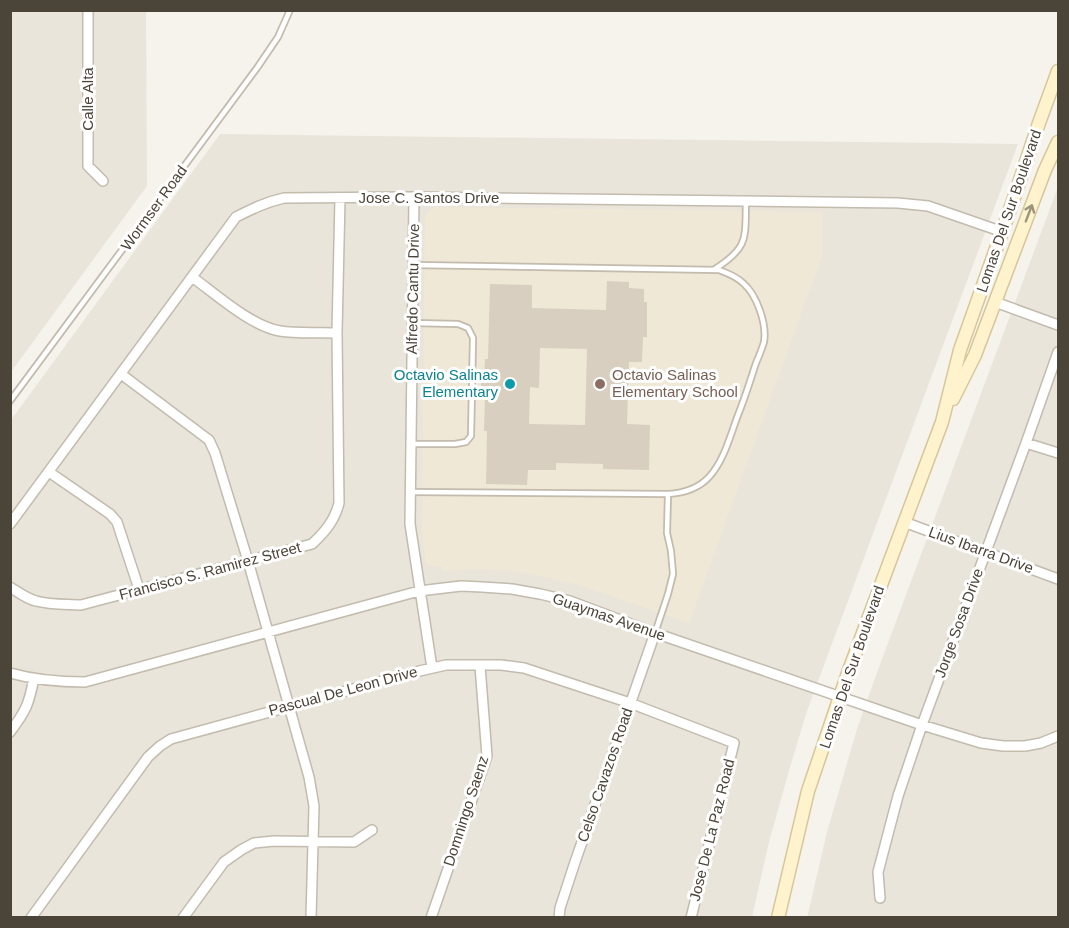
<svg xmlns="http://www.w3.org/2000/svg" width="1069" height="928" viewBox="0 0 1069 928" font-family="Arial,sans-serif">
<rect width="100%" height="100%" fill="#f6f3ec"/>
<path fill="#eae5da" d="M11,11h135l1,175 -136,186z
M220,134l798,10 -211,567 -17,56 -21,75 -17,75 -741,1v-498z
M1058,187v730l-251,1 20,-86 30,-103 18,-51z"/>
<path fill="#efe8d6" d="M434,207l388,5v44l-133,367 -109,-38 -47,-11 -34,-4 -26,-1 -30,2v-4l-11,-1 -6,-3 -4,-33 3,-314z"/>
<path fill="#d8cfc1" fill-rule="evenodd" d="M607,281l22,1v6l15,1v13h3v35h-4l-1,25h-13l-2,62 23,1 -1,45 -46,-1v-5l-47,-1v7h-28l-1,15 -41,-1 1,-53h-3l1,-37h-4v-14h3l1,-21h3l2,-75 42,1v23l74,2zM540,348l47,1 -2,76 -56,-1 1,-37 9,1z"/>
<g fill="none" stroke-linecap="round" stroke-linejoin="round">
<defs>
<path id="service" d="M413,265l306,5c8,3 17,6 24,13 14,12 24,41 21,59 -2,7 -5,14 -8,21 -6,18 -11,35 -18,52 -8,21 -14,46 -29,62 -11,12 -25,16 -41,17l-1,39 4,18 2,23 -5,20 -13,39
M715,269c34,-22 30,-30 31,-68
M10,401l247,-333 21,-31 12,-27
M411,444h44l11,-2 5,-6 2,-98 -5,-10 -10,-4 -45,-1
M411,492l257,2"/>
<path id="minor" d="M88,10v156l15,15
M414,197l-4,327 22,144
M192,277c25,18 59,49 88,54 18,3 39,1 57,2
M995,302l63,23
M121,374l88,66 6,13 33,108 61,216 5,29 -3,112
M1026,443l32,10
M49,472l61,42 7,8 22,67
M904,522l154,57
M10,524l226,-307c16,-8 30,-15 48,-19l130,-1 484,6 30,3 75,26
M10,587c8,5 17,12 26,14 15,4 31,3 45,4l231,-61c13,-12 23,-24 27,-41l-2,-170 3,-135
M10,673c25,7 50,9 75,9l334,-91 42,-5 21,1 30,2 28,5 30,7 85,32 267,92 59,18 22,3h22l16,-3 17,-7
M10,732c16,-21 19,-28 24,-54
M880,898l-2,-26 20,-76 24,-71 104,-282 32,-91
M31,918l117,-161 12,-11 11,-7 244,-67 31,-7h55l23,3 106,35 104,40 -43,175
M183,918l41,-56 17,-12 13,-7 20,-2 80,1 18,-12
M431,918l56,-162 -7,-90
M559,918l1,-10 15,-46 80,-229"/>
<path id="secondary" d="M953,399l22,-44 70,-185 13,-28
M778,918l30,-127 40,-118 94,-251 18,-72 53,-149 26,-78 19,-52"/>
</defs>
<use href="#service" stroke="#c2bbae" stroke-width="8"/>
<use href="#minor" stroke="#c2bbae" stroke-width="12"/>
<use href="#secondary" stroke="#d6c79b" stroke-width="15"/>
<use href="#service" stroke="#fff" stroke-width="4.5"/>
<use href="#minor" stroke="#fff" stroke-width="9"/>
<use href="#secondary" stroke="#fff3cd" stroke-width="12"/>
</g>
<defs><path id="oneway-shaft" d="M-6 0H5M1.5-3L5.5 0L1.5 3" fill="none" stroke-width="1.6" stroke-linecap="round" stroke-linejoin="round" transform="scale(1.5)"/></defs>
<use stroke="#9c937c" href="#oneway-shaft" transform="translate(1029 213) rotate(-69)"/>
<circle fill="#0f9aa8" stroke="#fff" stroke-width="2" cx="510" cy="384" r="6"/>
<circle fill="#8d6e63" stroke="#fff" stroke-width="2" cx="600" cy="384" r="6"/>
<g text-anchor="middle" stroke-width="6" stroke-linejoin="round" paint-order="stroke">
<g font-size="15" fill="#4b4439" stroke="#fff">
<text transform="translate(88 99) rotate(-90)" y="5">Calle Alta</text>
<text x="429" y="203">Jose C. Santos Drive</text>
<text transform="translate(154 208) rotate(-54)" y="5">Wormser Road</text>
<text transform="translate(1009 211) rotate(-71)" y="5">Lomas Del Sur Boulevard</text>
<text transform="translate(413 289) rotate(-89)" y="5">Alfredo Cantu Drive</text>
<text transform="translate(981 550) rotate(20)" y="5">Lius Ibarra Drive</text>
<text transform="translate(210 571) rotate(-15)" y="5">Francisco S. Ramirez Street</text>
<text transform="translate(609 617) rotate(19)" y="5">Guaymas Avenue</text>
<text transform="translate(959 623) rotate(-70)" y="5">Jorge Sosa Drive</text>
<text transform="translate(852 667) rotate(-71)" y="5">Lomas Del Sur Boulevard</text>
<text transform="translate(343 691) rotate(-15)" y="5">Pascual De Leon Drive</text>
<text transform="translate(605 775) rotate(-71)" y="5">Celso Cavazos Road</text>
<text transform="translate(466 811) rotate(-72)" y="5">Domningo Saenz</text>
<text transform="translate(712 830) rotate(-76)" y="5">Jose De La Paz Road</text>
</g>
<g font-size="15" fill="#0d838f" stroke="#fff" text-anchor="end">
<text x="498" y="380">Octavio Salinas<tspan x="498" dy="17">Elementary</tspan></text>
</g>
<g font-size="15" fill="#785e54" stroke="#fff" text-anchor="start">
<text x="612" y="380">Octavio Salinas<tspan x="612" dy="17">Elementary School</tspan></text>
</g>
</g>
<rect width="1069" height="928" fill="none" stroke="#4b4439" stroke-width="24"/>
</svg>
